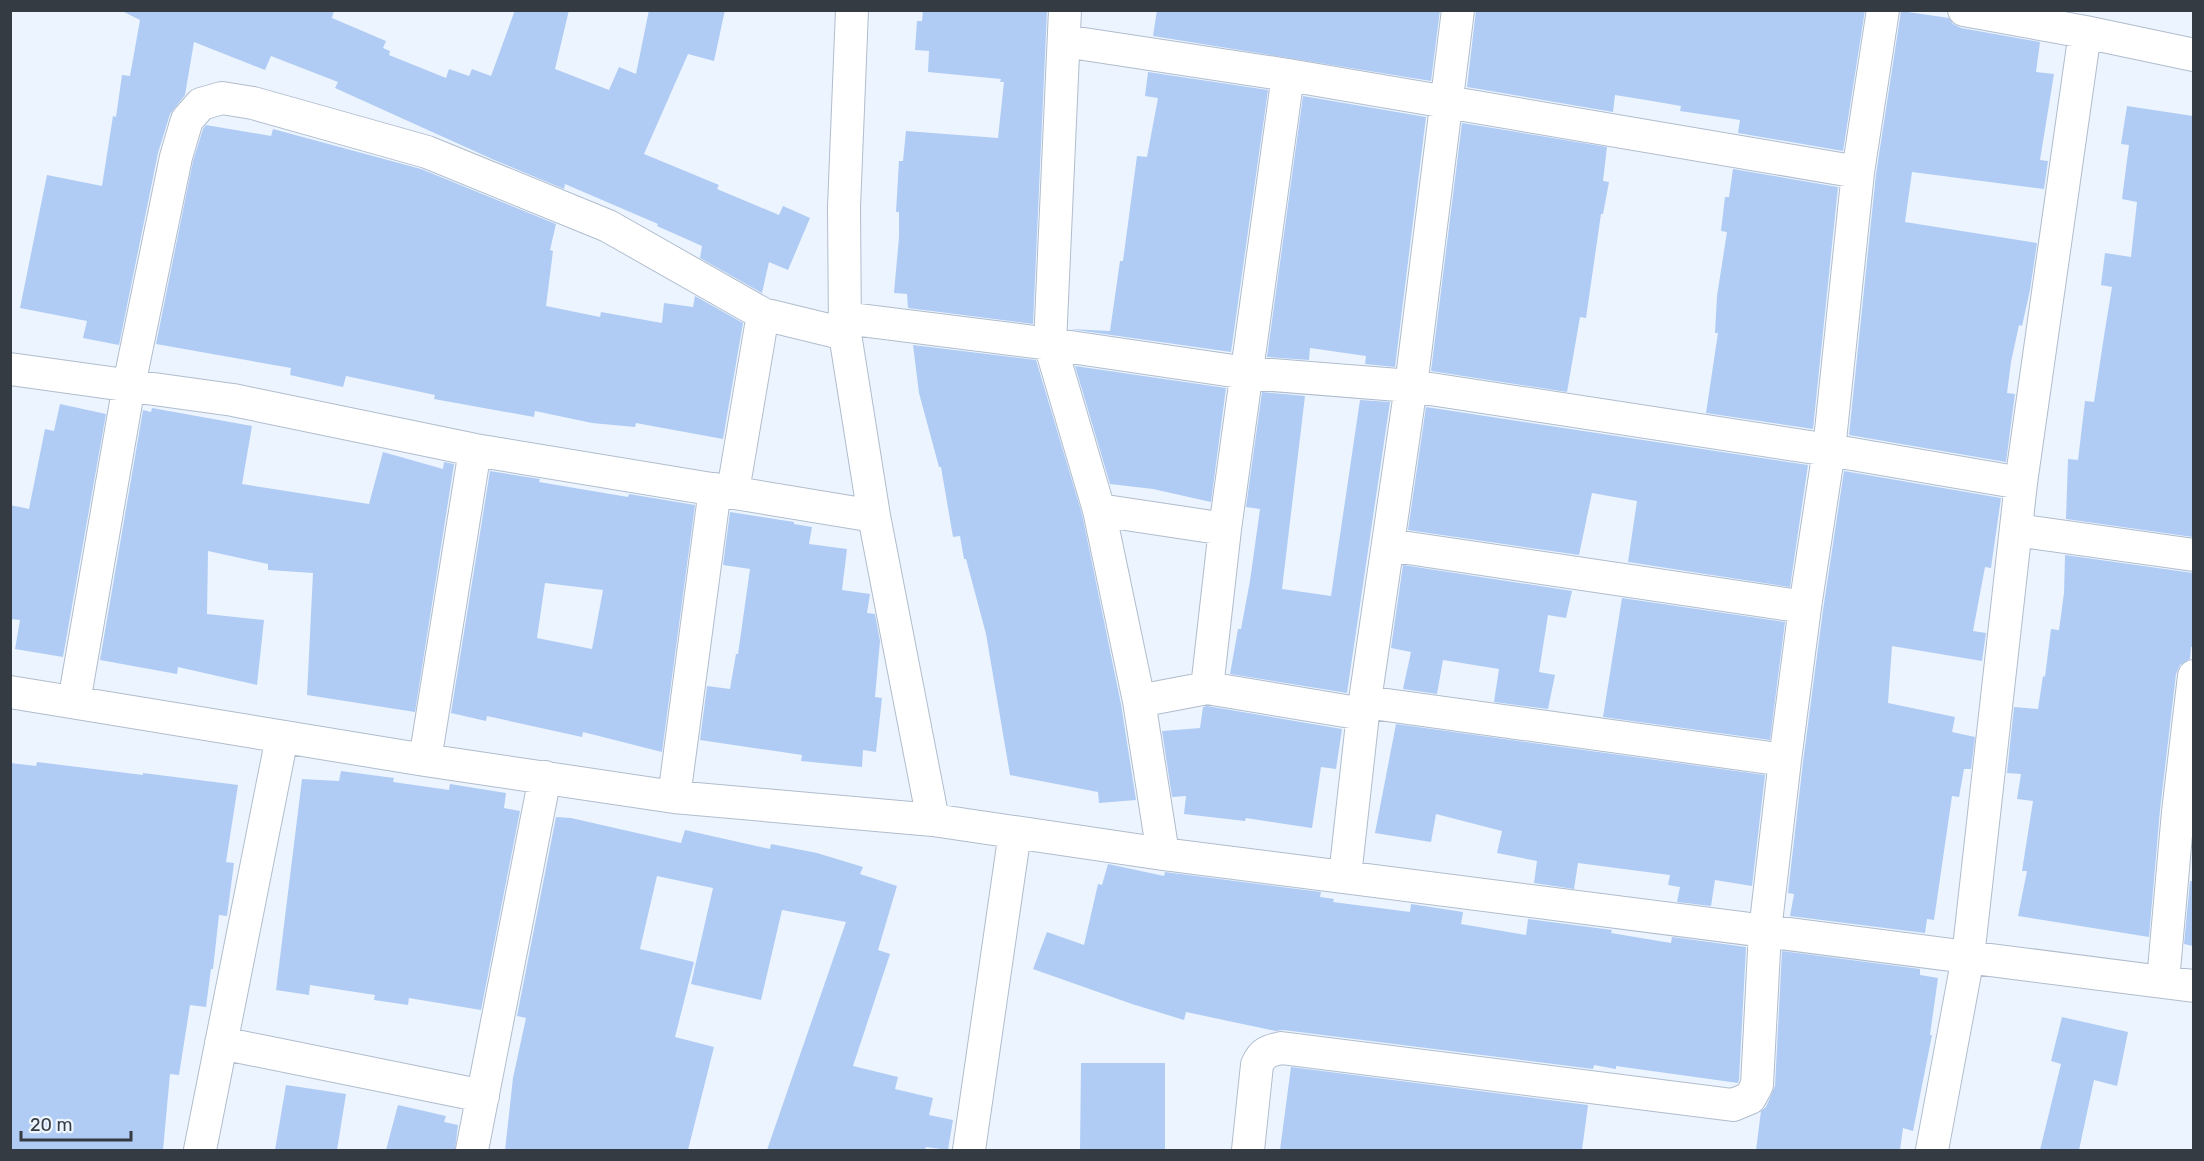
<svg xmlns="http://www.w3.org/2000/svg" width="2204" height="1161" viewBox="0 0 2204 1161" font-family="Rubik,sans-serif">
<rect width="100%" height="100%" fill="#ecf4ff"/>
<path fill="#b0ccf4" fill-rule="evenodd" d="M120,10h214l-2,8 54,23 -3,7 7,3 -1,4 57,23 3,-9 20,7 3,-7 19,7 24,-66h54l-14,59 54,21 10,-23 17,7 13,-64h76l-11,51 -26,-7 -44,100 75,31 -2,4 62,26 4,-9 27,12 -22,52 -19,-8 -7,31 -62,-35 2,-12 -45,-20 1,-2 -93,-40 -1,5 -72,-30 -157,-71 3,-6 -67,-26 -6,14 -71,-28 -9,53 -15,19 -12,39 -39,192 -36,-7 4,-17 -67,-13 27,-133 55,11 11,-70 3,1 6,-42 8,1 10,-56z
M923,10h124l-14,314 -125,-16 -1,-14 -13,-1 5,-56v-25h-3l3,-51h4l3,-30 92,7 6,-56h-4l1,-3 -73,-7 1,-21 -14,-1 2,-29h5z
M1157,10h283l-9,71 -278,-45z
M1476,10h389l-22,141 -105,-18 2,-13 -60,-9 1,-5 -35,-6 -31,-5 -2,17 -146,-25z
M1901,11l48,7 4,6 8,4 79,14 -4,30 18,2 -14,86 8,1 -4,28 -132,-17 -7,50 132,21 -7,47 -8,36 -3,-1 -8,37 -4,31 8,1 -9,68 -157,-27 27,-261z
M1148,72l120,18 -37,262 -162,-23 41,2 10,-70h3l14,-105 10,1 11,-59 -13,-2z
M1303,96l123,21 -31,250 -30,-3 1,-8 -56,-8 -1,12 -42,-3z
M2127,106l66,10v421l-127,-18 2,-60 10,1 7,-59 9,1 10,-66 8,-49 -11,-2 4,-32 26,4 6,-55 -15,-3 7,-54 -8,-1z
M1462,123l145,24 -4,34 6,1 -6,32h-2l-15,104 -6,-1 -13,75 -136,-21z
M206,125l65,11 2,-7 148,40 135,55 -6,26 3,1 -7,55 54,11 1,-5 61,11 2,-20 29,4 2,-11 48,27 -20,116 -87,-16 -1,4 -43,-4 -57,-12 -1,6 -100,-18 1,-4 -89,-19 -3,11 -53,-12 1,-7 -135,-24 37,-183 10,-32z
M1733,169l105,18 -25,242 -107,-16 12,-80h-3l2,-37 10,-64 -6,-1 4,-34h4z
M913,345l123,15 46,154 39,190 15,96 -37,3 -1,-11 -88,-17 -24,-141 -20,-75h-2l-4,-23 -7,1 -12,-70h-2l-20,-74z
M1075,366l151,22 -15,114 -58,-13 -43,-5z
M1262,392l43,4 -23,193 49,7 29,-196 30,2 -43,291 -117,-19 8,-45h3l9,-48 10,-72 -14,-2z
M60,404l46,10 -43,243 -48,-8 5,-29 -10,-1v-114l19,4 16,-80 9,2z
M1426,407l382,58 -18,122 -162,-25 9,-61 -45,-8 -13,62 -171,-25z
M152,408l100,18 -10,58 127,20 14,-52 60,17 1,-7 10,2 -39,248 -108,-17 6,-122 -45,-3v-6l-60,-13 -1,63 57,6 -7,65 -79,-18 -1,7 -77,-14 43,-250 8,2z
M490,471l50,8 -1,3 89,15 1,-3 66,11 -33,247 -79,-20 -1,5 -95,-21 -1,5 -35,-8zM545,583l58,7 -11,59 -55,-11z
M1844,471l157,27 -10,70 -6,-1 -12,64 13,2 -4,28 -90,-15 -4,57 67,14 -3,15 23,5 -4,32h-7l-5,28 -7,-1 -18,124 -7,-1 -2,14 -135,-17 4,-22 -6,-1 15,-131 20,-152z
M730,512l64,10v2l18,3 -3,17 38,5 -5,41 28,4 -3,19 8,1 5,27 -5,56 7,1 -6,54 -13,-2 -1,17 -61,-6 1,-6 -102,-15 7,-54 23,3 6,-35h2l12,-85 -27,-4z
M2065,555l128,18v74h-2l-1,12 -10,6 -4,9 -16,136 -11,127 -131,-21 9,-45h-5l11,-70 -16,-2 4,-25 -14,-1 7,-66 24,2 5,-33 2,1 6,-48 8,1 5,-37z
M1403,565l169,26 -6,27 -18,-3 -9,57 16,3 -7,34 -54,-7 5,-33 -56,-9 -6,34 -34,-5 8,-37 -20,-4z
M1622,598l163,24 -15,118 -167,-23z
M1207,706l135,23 -6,40 -15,-2 -9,61 -66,-10 -1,3 -61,-7 2,-18 -14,1 -10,-66 38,-3 3,-21z
M1396,724l369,51 -13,111 -37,-6 -4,26 -34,-4 3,-15 -12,-2 2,-10 -92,-12 -4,26 -40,-6 3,-22 -40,-8 5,-22 -66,-17 -5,28 -56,-9z
M37,762l106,13v-2l95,12 -12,77 8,1 -7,53 -8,-1 -6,54h-2l-5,38 -16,-2 -11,70 -9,-1 -7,76h-153v-387l26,3z
M341,771l53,7 -1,4 56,8 1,-6 56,9 -2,15 16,3 -39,199 -72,-12 -1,7 -34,-5 1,-5 -65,-10 -1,10 -33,-5 26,-211 37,2z
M556,817l15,1 110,25 4,-13 85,19 1,-5 46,9 46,14 -3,7 37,12 -19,64 12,4 -37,112 45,11 -3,12 38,9 -4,17 24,5 -5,30 -22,-3 -1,3h-158l79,-228 -64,-12 -21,90 -70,-16 22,-96 -56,-12 -17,73 54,13 -19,75 39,10 -26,103h-183l8,-72 13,-60 -9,-2z
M1108,864l56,12 1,-4 156,20 -1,5 14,2 -1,3 77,10 1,-8 52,8 -2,12 65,11 2,-16 84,11 -1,3 60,10 1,-6 74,10 -7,133 -1,3 -122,-17v3l-22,-4 -1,4 -310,-39 -7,1 -90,-19 -2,8 -52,-16 -99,-35 14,-37 37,13 14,-61 4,1z
M2190,881h3v65l-9,-2z
M1782,951l138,18v6l18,3 -8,57h2l-19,96 -10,-3 -3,22h-144l5,-39 5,-4 9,-21z
M2062,1017l66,15 -11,54 -23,-6 -15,70h-39l21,-86 -10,-3z
M1081,1063h84v87h-85z
M1291,1067l297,38 -6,45h-302z
M286,1085l60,9 -9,56h-62z
M398,1105l48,11 -2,6 14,3 -3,25h-69z"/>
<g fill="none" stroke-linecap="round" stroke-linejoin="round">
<defs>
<path id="street" d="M852,10l-8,197 1,127 29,182 59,304
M1065,10l-15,334 49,166 40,191 24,153
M1964,10l121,22 109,23
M1064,41l224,34 570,97
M1288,75l-63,454 -18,159 156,26
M844,318l206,26 197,29 164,13 418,64 192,33
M10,369l223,31 242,50 399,66
M733,491l30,-177
M1099,510l126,19
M2016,530l178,25
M1388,545l417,62
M10,692l415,68 249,37 259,23 230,34 1031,132
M1139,701l68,-13
M74,702l55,-317 47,-228 11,-37 14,-16 21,-6 31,5 174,49 181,74 155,88 82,20
M1365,702l420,58
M425,760l50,-310
M674,797l41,-308
M1345,876l18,-162 48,-328 47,-376
M2163,981l15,-169 16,-136
M221,1043l262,53
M200,1150l82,-413
M472,1150l73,-373
M969,1150l46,-318
M1248,1150l9,-85c5,-12 11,-14 24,-17l452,57 17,-7 7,-13 8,-154 20,-171 20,-153 24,-157 29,-278 25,-162
M1932,1150l36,-193 53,-474 64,-451"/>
</defs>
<use href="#street" stroke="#b0bdce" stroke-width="34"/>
<use href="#street" stroke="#fff" stroke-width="32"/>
</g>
<rect width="2204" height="1161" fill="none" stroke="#353b42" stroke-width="24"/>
<path d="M21 1131v9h110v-9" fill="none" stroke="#353b42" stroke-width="3"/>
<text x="30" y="1131" font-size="18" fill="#353b42" stroke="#ecf4ff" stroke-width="4.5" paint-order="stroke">20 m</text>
</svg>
